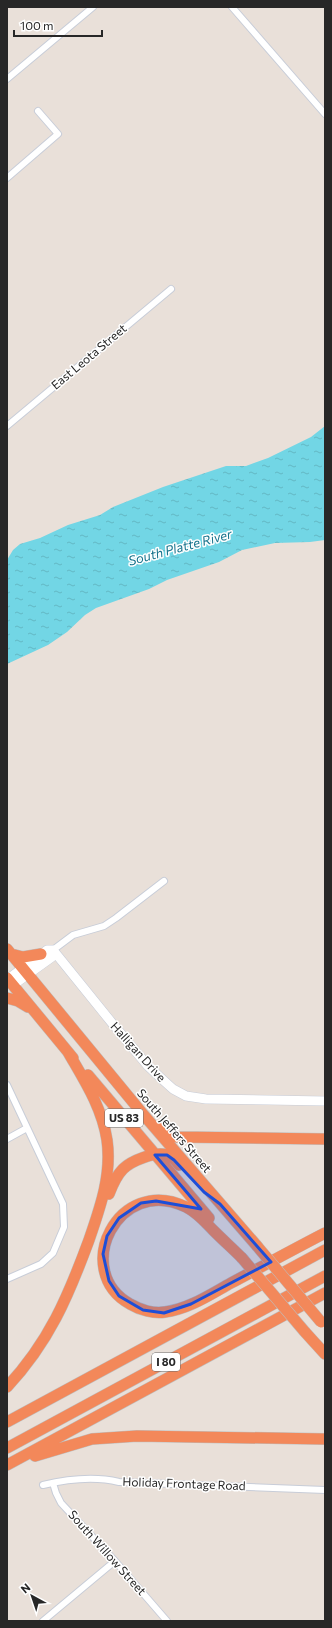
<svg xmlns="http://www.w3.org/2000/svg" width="332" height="1628" viewBox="0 0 332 1628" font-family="Commissioner,sans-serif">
<defs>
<pattern id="water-ripples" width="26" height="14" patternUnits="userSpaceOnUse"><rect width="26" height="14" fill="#72d6e5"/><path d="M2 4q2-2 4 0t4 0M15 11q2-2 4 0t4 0" fill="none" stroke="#63b8c4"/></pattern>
</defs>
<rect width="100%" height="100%" fill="#e9e0d9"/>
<path fill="url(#water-ripples)" d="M325,426v114l-15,2 -35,1 -33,7 -23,12 -52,18 -18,9 -53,19 -11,7 -18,17 -19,13 -41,19v-104l6,-10 7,-6 20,-6 28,-13 32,-10 13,-8 50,-20 63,-21h20l22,-8 43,-21z"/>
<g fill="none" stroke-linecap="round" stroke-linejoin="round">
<defs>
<path id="street" d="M232,7l93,107
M7,79l86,-72
M7,178l51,-44 -20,-23
M7,426l164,-137
M53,950l20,-15 31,-9 12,-8 48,-37
M7,1085l56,119 1,23 -11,26 -12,11 -34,15
M7,1139l20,-11
M53,1483l3,10 5,10 54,58 52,60
M43,1485c25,-6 51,-9 76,-3l206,8
M43,1621l72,-60"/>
<path id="secondary" d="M53,950l59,73 36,43 15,14 10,9 13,7 20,3 119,2
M8,979l39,-29h6
M13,985l39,-28 1,-7"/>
<path id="highway" d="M7,949l135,164 115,133
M11,954l12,3 18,-3
M7,978l66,80
M7,998l11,3 10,6
M88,1075l121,143
M158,1127l11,8 8,2 148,2
M109,1194c3,-8 7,-18 14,-25 8,-8 32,-18 44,-14 5,2 9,6 12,10
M242,1258c-9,-9 -19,-18 -28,-27 -9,-9 -16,-18 -28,-24 -68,-33 -115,64 -56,97 10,6 24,10 35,8 24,-3 46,-18 66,-29 32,-17 63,-34 94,-50
M305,1332l20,22
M7,1387c42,-45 61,-90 82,-147 11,-32 23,-65 18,-100 -5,-33 -23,-60 -39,-88
M7,1422l318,-172
M7,1448l318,-172
M35,1456l57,-17 45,-3 188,3
M7,1465l318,-172"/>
</defs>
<use href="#street" stroke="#c8cdd8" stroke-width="8"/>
<use href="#secondary" stroke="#c8cdd8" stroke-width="10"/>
<use href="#highway" stroke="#bebebe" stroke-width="12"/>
<use href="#street" stroke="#fff" stroke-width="6"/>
<use href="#secondary" stroke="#fff" stroke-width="9"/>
<use href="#highway" stroke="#f3885a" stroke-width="11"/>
<defs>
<path id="highway-bridge" d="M257,1246l64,76
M242,1258l63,74"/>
</defs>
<use href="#highway-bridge" stroke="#bebebe" stroke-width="12" stroke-linecap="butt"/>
<use href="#highway-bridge" stroke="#f3885a" stroke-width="11"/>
</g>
<path fill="#1d4ed8" fill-opacity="0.2" stroke="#1d4ed8" stroke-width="3" stroke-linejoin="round" d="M155,1155h12l7,5 30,32 16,12 51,58 -80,42 -27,9 -21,-3 -24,-14 -10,-15 -6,-27 4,-18 12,-18 22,-15 15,-2 45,8z"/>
<g text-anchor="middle" stroke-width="3" stroke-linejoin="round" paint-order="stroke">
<g fill="#fff" stroke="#686868" stroke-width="1">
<rect x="105" y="1109" width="38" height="18" rx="3"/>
<rect x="152" y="1353" width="28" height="18" rx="3"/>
</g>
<g font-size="11" font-weight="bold" fill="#272727">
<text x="124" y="1122">US 83</text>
<text x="166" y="1366">I 80</text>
</g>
<g font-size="12" fill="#272727" stroke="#fff">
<text transform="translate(89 357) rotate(-40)" y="4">East Leota Street</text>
<text transform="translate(138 1052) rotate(48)" y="4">Halligan Drive</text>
<text transform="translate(174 1131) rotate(49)" y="4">South Jeffers Street</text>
<text transform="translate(184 1484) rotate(2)" y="4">Holiday Frontage Road</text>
<text transform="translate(107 1553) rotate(48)" y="4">South Willow Street</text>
</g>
<g font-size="13" font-style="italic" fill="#16738c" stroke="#fff">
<text transform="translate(180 547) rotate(-15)" y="5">South Platte River</text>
</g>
</g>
<rect width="332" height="1628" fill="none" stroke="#272727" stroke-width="16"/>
<g transform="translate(32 1596) rotate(320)" stroke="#ffffff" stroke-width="3" paint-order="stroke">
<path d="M0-3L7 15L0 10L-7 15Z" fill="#272727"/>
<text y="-6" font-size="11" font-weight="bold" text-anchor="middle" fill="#272727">N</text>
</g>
<path d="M14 30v6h88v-6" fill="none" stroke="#272727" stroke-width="2"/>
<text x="20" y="30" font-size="12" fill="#272727" stroke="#ffffff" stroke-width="3" paint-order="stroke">100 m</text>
</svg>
